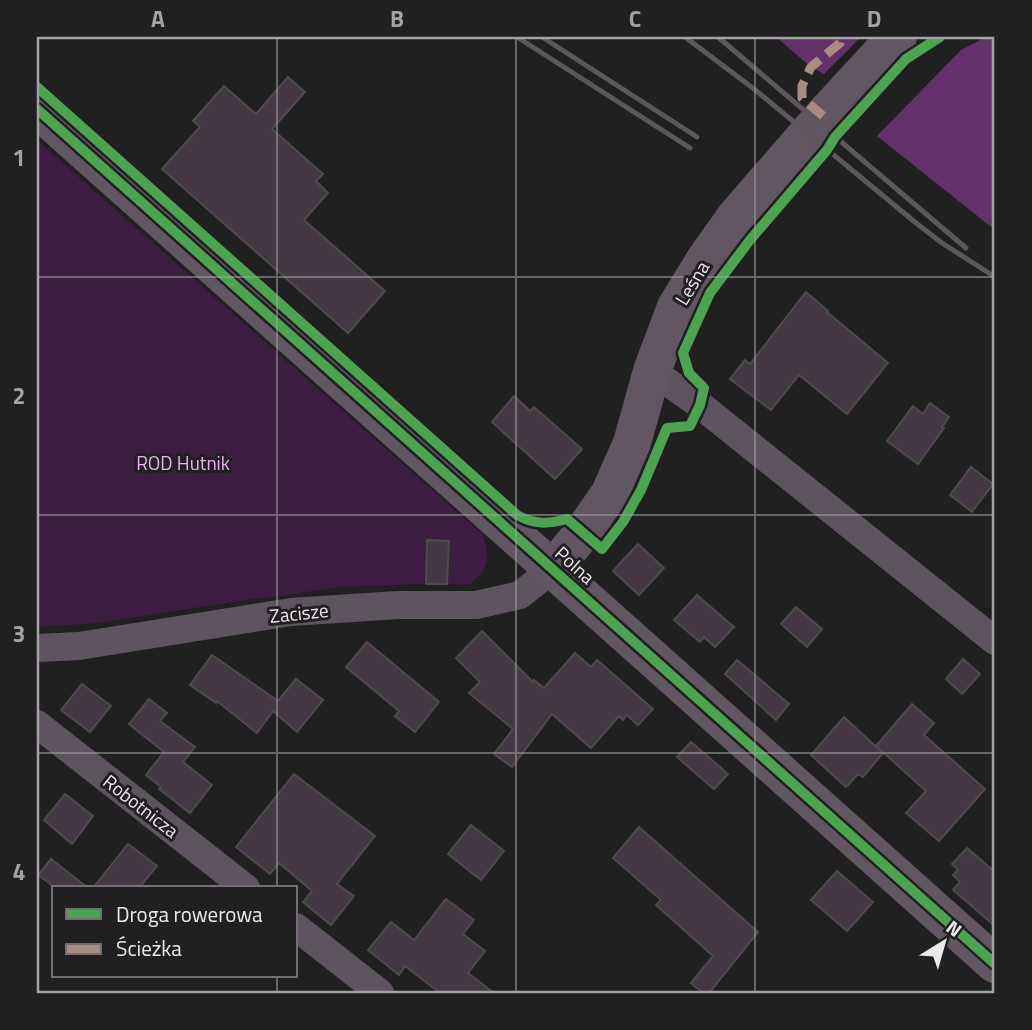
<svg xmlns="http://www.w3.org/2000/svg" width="1032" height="1030" viewBox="0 0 1032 1030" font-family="'Titillium Web',sans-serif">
<rect width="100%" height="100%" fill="#212021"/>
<path fill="#3d1d41" d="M37,140l445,394c9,24 8,34 -13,51l-43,-1 -84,3 -117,16 -125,20 -63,4z"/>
<path fill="#64326b" d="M776,37h85l-37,37 -13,-7z
M986,37h9v193l-118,-94 84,-86z"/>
<path fill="#433844" stroke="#4d4c4d" stroke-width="2" d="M288,77l17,15 -33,37 51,45 -7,7 12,12 -24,27 81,71 -37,42 -186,-164 38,-42 -7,-6 31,-35 32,28z
M806,292l22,19 -1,1 61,51 -41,51 -48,-39 -28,35 -41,-31 15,-19 5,4z
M514,396l16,15 4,-4 48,42 -27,30 -63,-57z
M930,403l19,14 -7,10 2,1 -26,36 -31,-23 26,-35 10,8z
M971,467l22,17 -21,28 -22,-17z
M427,540l22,1 -2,43h-21z
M638,544l26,24 -25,27 -26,-24z
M697,595l37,32 -19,20 -11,-10 -4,5 -26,-22z
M796,607l26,22 -15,18 -26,-23z
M482,631l51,51 1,-2 10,8 31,-35 16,14 6,-7 56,49 -15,16 -11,-10 -4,5 -4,-4 -28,32 -39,-34 -40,53 -18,-13 19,-25 -44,-36 11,-11 -24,-24z
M367,642l72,60 -24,30 -20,-16 4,-5 -53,-44z
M212,655l66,46 18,-22 27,21 -26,32 -24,-21 -16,22 -40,-32 -1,2 -26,-18z
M963,659l17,15 -18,20 -16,-15z
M737,660l52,44 -13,16 -51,-46z
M82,684l29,22 -21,26 -29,-22z
M149,699l18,14 -7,8 35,26 -12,15 29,23 -22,28 -31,-24 2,-2 -15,-12 18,-23 -35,-28z
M912,704l22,19 -10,12 61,54 -46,52 -33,-28 20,-22 -50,-45z
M844,717l39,36 -20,24 -5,-3 -12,13 -35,-32z
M691,742l37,32 -14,15 -37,-32z
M294,774l81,62 -38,48 17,12 -23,29 -28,-23 9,-11 -33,-28 -9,11 -34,-27z
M65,794l28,22 -21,28 -28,-24z
M471,825l33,26 -23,29 -33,-26z
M639,827l119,105 -49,61h-6l-12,-10 22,-27 -57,-51 5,-5 -48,-42z
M128,844l29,22 -18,22h-46z
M967,848l28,24v54l-42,-36 7,-8 -7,-7 5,-5 -6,-6z
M51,859l37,29h-32l-18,-13z
M837,871l36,31 -26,29 -36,-31z
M446,899l28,21 -11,14 22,17 -17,22 26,20h-54l-35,-27 -6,9 -31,-25 23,-28 23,18z"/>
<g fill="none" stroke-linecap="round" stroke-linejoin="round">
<path stroke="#5e5460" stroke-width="28" d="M652,371l48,34 295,236
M37,648l42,-2 212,-34 107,-7h78l44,-10 33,-26
M37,724l209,164
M296,927l84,66"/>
<path stroke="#615662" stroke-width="38" d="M37,109l958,855
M553,569l30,-37 27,-39 22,-50 20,-72 24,-64 30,-49 30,-42 87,-100 60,-65 15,-14"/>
<path stroke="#5c575c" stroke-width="5" d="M517,37l173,111
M542,37l155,100
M685,37l69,52 162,134 26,20 53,34
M718,37l248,211"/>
<path stroke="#a88b81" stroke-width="9" stroke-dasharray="18 9" stroke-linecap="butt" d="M823,116l-21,-18v-12l9,-19 29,-24 1,-6"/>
<defs>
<path id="cycleway" d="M37,87l480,428c18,10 31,9 50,4l35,30 21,-27 18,-32 26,-62 23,-2 10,-21 4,-17 -15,-15 -6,-20 27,-60 40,-53 77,-90 8,-13 71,-78 34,-22
M37,109l958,855"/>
</defs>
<use href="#cycleway" stroke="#221f22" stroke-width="15"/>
<use href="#cycleway" stroke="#4ca352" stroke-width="10"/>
</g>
<path fill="none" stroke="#a4a3a4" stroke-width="2" stroke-opacity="0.55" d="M277,37v851M516,37v956M755,37v956M37,277h958M37,515h958M37,753h958M277,976v17"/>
<g text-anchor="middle" stroke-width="6" stroke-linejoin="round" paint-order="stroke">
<g font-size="19" fill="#ebe9eb" stroke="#221f22">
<text transform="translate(692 283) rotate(-59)" y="7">Leśna</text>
<text transform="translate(575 565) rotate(42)" y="7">Polna</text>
<text transform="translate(299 613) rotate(-6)" y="7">Zacisze</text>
<text transform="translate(141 806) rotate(38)" y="7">Robotnicza</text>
</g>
<g font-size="19" fill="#efaef7" stroke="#221f22">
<text x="183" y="470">ROD Hutnik</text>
</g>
</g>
<rect width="1032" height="1030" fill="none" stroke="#221f22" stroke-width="77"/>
<rect x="52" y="886" width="245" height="91" fill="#221f22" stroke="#727072" stroke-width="2"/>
<rect x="66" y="909" width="35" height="10" fill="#4ca352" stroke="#727072" stroke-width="2"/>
<text x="116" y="922" font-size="21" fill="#ebe9eb">Droga rowerowa</text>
<rect x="66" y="944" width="35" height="10" fill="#a88b81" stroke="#727072" stroke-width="2"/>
<text x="116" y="956" font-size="21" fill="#ebe9eb">Ścieżka</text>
<g transform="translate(944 942) rotate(37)" stroke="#221f22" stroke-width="5" paint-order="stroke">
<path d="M0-5L12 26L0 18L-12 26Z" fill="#ebe9eb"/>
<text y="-10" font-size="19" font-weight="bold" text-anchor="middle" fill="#ebe9eb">N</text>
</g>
<rect x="38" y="38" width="955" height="954" fill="none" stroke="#a4a3a4" stroke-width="2.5"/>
<g font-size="23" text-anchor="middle" font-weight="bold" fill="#a4a3a4">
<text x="158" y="27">A</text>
<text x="397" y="27">B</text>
<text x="635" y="27">C</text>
<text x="874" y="27">D</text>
<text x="19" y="166">1</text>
<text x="19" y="404">2</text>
<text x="19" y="642">3</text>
<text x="19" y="880">4</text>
</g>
</svg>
